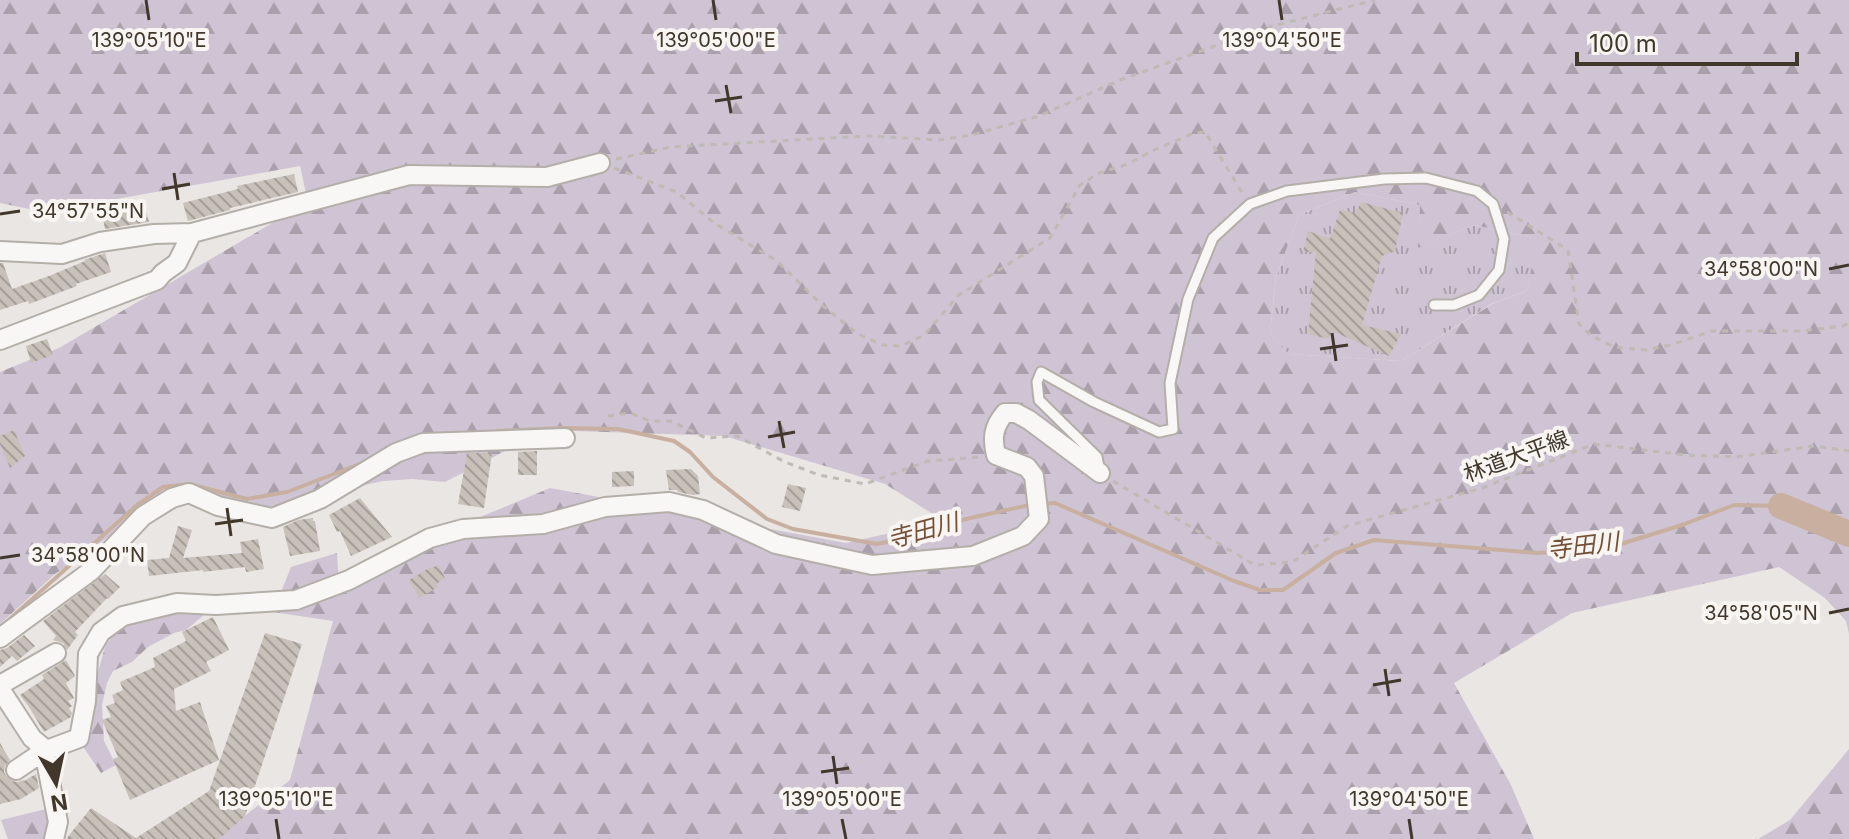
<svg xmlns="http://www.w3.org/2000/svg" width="1849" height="839" viewBox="0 0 1849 839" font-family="Inter,'Noto Sans JP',sans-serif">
<defs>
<pattern id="grass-tufts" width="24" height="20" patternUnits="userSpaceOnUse" patternTransform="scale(2)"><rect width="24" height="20" fill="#cec4d4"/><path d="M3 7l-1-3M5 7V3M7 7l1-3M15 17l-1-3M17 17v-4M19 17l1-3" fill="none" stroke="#a9a0ac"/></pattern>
<pattern id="forest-firs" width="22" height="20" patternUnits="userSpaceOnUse" patternTransform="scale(2)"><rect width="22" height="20" fill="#cec4d4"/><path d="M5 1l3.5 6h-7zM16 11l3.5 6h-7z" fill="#a9a0ac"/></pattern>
<pattern id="building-back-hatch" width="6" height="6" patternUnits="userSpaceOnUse" patternTransform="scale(2)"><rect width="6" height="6" fill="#c7c1ba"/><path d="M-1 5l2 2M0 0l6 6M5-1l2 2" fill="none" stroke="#a39e97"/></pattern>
</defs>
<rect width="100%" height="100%" fill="#eae6e3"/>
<path fill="url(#grass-tufts)" d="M1355,192l65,13 -1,42 55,-22 64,14 -11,52 -34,12 -92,58 -113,-7 -18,-20 6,-57 23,-62z"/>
<path fill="url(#forest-firs)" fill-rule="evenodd" d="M0,0h1849v634l-3,-13 -21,-23 -46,-31 -207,46 -118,70 57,102 23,54h-1318l74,-59 43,-159 -60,-9 18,-45 46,-14 2,33 91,-48 120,-50 296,55 98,-22 -59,-37 -161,-48 -178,-6 -101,52 -33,-3 -29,2 -121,27 -90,-15 -117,81 -55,50v-252l59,-24 249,-146 -8,-36 -256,46 -44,-9zM1355,192l65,13 -2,43 56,-23 63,14 -10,52 -33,12 -93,58 -112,-7 -19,-20 6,-57 23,-62z
M216,605l-30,25 -12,3 -26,14 -16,15 -19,9 -6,12 -5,22 2,36 12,24 -15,8 -19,-28 13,-62 10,-36 18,-27z
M1849,749v90h-91l32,-19z
M46,809l7,12 -6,18h-39l-7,-19z"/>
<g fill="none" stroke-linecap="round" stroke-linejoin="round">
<path stroke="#c9af9f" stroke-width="4" d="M497,431l65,-3 56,1 56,12 16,11 23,25 54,42 26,10 84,15 20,-4 69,-21 68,-15
M1042,504l13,-1 179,78 26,9h23l53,-37 38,-13 164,13 70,-5 74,-23 52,-20 47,1
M2,626l135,-121 26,-18 26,-3 58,15 40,-7 78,-30"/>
<path stroke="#c9af9f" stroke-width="26" d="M1781,506l68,28"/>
</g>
<path fill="url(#building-back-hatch)" d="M294,174l4,18 -68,16v2l-42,11 -5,-18 55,-14 -1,-3z
M1361,202l42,11 -8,38 -13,5 -20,69 39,9 -12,22 -57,-25 -4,8 -20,-5 8,-82h-13l5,-21 22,8 10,-29 16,3z
M144,203l5,19 -44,7 -3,-16z
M105,253l6,19 -35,12 1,2 -48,18 -1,-3 -28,9v-47h3l9,26 37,-13 36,-15 -1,-1z
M47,339l6,16 -22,8 -5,-17z
M14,430l11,26 -15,12 -10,-24v-8z
M537,451v24h-19v-23z
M467,453h25l-8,55 -26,-4z
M691,469l7,7 2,18 -7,1 -15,-3 -1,-2h-8l-3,-20z
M634,471v15l-22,1v-15z
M788,484l18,4 -6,23 -18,-4z
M360,498l32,39 -41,19 -11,-25 -3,1 -8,-17z
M313,518v3h2l5,30 -30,5 -7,-29 15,-7z
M178,526l14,4 -9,28 59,-5 -2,-11 18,-3 6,30 -18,3 -1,-5 -42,5v-2l-54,6 -2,-16 22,-2z
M438,565l7,13 -9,6 2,3 -19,11 -10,-18 22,-13 1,1z
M105,574l15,13 -12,12 -1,-1 -32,34 3,3 -11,15 -4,-7 -10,-3 3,-4 -13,-15z
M213,617l16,33 -23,12 5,9 -37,18 2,22 24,-9 19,58 -89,40 -17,-41 5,-2 -16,-37 9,-3 -5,-11 9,-3 -3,-8 11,-5 -3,-8 35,-15 -2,-9 33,-17 -4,-9z
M265,633l37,11 -57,172 -26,23h-153l25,-31 45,30 73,-47z
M24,635l11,11 -18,15 -5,-5 -12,11v-17l7,-2z
M66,660l9,16 -9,7 8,15 -6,3 4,5 -3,2 3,5 -1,4 -27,15 -15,-25 -9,-12 24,-16 -2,-4z
M0,743l10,17 -5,6 -1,6 3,5 5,4 6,1 5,-2 1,1 12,-7 3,14 -18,11 -21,5z"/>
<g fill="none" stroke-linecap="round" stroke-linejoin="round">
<defs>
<path id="service" d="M1100,472l-3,-15 -58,-57 -2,-18 4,-10 53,30 65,30 14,-3 -3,-46 18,-84 25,-61 37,-34 37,-13 97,-12 42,-1 51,13 16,13 11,35 -5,31 -20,25 -25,10h-20"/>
<path id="minor" d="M0,251l62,3 38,-12 54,-8 38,-1 217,-58 138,2 53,-14
M0,340l157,-60 6,-7 14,-10 15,-30
M0,638l91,-67 52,-55 29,-18 17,-5 29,13 54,12 48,-19 76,-46 27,-10 142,-5
M0,685l56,-32
M0,689l32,49 14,12 -2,1 14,71 -4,17
M16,770l28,-19 35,-13 7,-37 2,-47 13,-22 22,-16 54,-13 39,2 80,-5 53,-20 81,-42 33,-9 80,-5 62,-17 64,-5 34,8 73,34 96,21 101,-9 50,-20 16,-17 -5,-43 -7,-9 -31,-12c-4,-17 -3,-28 9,-42h11l13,7 71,53"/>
</defs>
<use href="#service" stroke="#b4aea8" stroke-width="13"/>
<use href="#minor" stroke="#b4aea8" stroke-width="22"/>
<path stroke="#bebab4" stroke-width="3" stroke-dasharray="6 6" stroke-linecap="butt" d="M616,159l55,-12 197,-11 71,4 33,-5 67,-19 81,-36 145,-52 110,-28
M614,168l63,24 37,31 63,38 46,45 35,28 25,11 18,1 23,-11 35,-40 91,-57 30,-53 19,-12 29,-9 24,-13 42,-18 11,-1 38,62
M1507,212l61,38 11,74 13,12 22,11 31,3 26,-5 41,-14h89l42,-5 6,-3
M608,416l22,-3 20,8h21l35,17 31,-2 48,26 34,13 46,9 63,-23 52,-4
M1113,481l142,84 37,-3 55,-36 135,-38 112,-44 91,11 51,2 78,-11 35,5"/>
<use href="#service" stroke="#f9f7f5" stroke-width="9"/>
<use href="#minor" stroke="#f9f7f5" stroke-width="18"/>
</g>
<path fill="none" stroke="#42372b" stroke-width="3" d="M146,0l3,20M713,0l3,20M1279,0l3,20M726,85l5,28M715,101l27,-4M174,173l4,27M162,189l28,-5M0,214l20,-3M1829,269l20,-4M1332,333l4,28M1320,349l28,-4M779,421l5,27M768,437l27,-5M227,508l4,28M215,524l28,-4M0,558l20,-3M1829,613l20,-4M1385,669l4,27M1373,685l28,-5M833,756l4,28M821,772l28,-4M276,819l3,20M842,819l4,20M1409,819l3,20"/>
<g text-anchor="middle" stroke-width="8" stroke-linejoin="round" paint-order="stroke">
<g font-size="22" fill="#42372b" stroke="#f8f5f3">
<text transform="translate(1516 456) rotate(-20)" y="8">林道大平線</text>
</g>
<g font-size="24" font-style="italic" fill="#755137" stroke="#f8f5f3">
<text transform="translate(923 531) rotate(-15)" y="8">寺田川</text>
<text transform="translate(1583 546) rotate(-7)" y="8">寺田川</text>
</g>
</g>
<g font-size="20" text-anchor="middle" fill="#42372b" stroke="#f8f5f3" stroke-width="8" stroke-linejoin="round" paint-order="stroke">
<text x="149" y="47">139°05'10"E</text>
<text x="716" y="47">139°05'00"E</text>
<text x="1282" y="47">139°04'50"E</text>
<text x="88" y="218">34°57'55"N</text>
<text x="1761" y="276">34°58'00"N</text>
<text x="88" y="562">34°58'00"N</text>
<text x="1761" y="620">34°58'05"N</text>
<text x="276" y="806">139°05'10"E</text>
<text x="842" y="806">139°05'00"E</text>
<text x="1409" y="806">139°04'50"E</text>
</g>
<g transform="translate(56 783) rotate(171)" stroke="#f8f5f3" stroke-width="6" paint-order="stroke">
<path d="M0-6L14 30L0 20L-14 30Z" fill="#42372b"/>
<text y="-12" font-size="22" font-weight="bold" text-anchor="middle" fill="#42372b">N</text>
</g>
<path d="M1577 52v12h220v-12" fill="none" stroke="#42372b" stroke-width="4"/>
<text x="1589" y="52" font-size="24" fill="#42372b" stroke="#f8f5f3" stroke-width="6" paint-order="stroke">100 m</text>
</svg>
